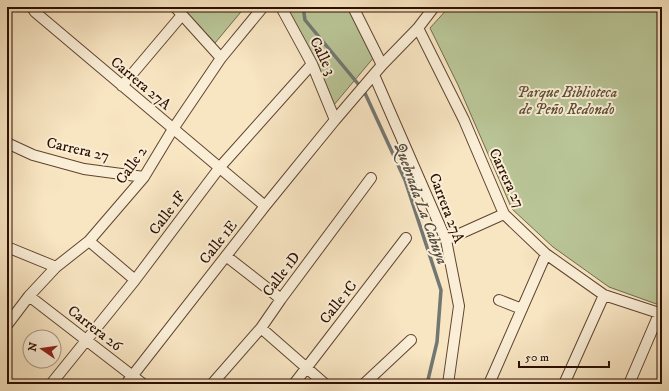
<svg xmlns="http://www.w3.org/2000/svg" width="669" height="391" viewBox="0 0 669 391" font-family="'IM FELL DW Pica',serif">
<rect width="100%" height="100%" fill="#f8e5c2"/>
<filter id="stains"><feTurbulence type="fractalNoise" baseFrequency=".005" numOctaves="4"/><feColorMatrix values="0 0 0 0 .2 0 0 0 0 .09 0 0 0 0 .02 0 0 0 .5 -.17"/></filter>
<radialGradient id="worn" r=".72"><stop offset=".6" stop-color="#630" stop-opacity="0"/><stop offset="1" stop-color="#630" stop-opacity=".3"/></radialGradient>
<path fill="#b9c597" stroke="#726a4c" d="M182,7h63l-30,36z
M285,7h66l24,49 -42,50z
M449,7h213v299l-53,-19 -56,-40 -41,-38 -54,-124 -28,-57z"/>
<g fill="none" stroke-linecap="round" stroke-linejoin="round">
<path stroke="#737771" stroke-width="3.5" d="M303,7l2,13 59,71 41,89 36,110 -4,52 -10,42"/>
<defs>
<path id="street" d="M32,7l3,5 230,194
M175,7l46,51
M281,7l31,57 23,56
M353,7l29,58
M418,28l46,92 40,94 42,40 58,41 58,19
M374,75l72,165 13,66 -11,78
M122,86l60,-71
M7,143l26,12 51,14 60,8
M446,240l58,-26
M89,241l46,39
M7,247l49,20
M226,256l55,43
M29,296l114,88
M499,300l23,9
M7,325l22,-29 27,-29 33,-26 55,-64 29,-48 48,-71 42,-51
M261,328l64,56
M51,384l84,-104 85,-113 92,-103
M126,384l139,-178 70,-86 47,-55 36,-37 16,-21
M212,384l49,-56 20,-29 90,-121
M294,384l112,-146
M364,384l47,-44
M489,384l57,-130
M564,384l40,-89
M629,384l30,-70"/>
</defs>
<use href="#street" stroke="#5f4430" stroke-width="12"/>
<use href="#street" stroke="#faeed7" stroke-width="10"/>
</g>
<g text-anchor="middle" stroke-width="4" stroke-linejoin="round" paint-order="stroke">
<g font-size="15" fill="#2c0f00" stroke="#faeed7">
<text transform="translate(323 56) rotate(64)" y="5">Calle 3</text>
<text transform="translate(141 83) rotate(40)" y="5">Carrera 27A</text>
<text transform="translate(78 149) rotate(13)" y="5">Carrera 27</text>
<text transform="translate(131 165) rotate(-55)" y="5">Calle 2</text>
<text transform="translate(507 178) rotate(65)" y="5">Carrera 27</text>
<text transform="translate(447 208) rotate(69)" y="5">Carrera 27A</text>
<text transform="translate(167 213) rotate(-53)" y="5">Calle 1F</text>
<text transform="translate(218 242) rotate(-52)" y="5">Calle 1E</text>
<text transform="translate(281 274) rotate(-53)" y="5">Calle 1D</text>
<text transform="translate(338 302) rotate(-52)" y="5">Calle 1C</text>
<text transform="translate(95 328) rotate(38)" y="5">Carrera 26</text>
</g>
<g font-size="15" font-style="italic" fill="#5d4f35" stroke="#faeed7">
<text x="567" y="97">Parque Biblioteca<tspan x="567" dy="17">de Peño Redondo</tspan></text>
</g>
<g font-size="16" font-style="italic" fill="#554c42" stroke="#faeed7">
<text transform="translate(422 203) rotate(70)" y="6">Quebrada La Cabuya</text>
</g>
</g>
<rect width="669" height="391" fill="none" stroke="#f8e5c2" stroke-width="24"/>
<rect x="8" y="8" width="653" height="375" fill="none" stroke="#2c0f00" stroke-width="2"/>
<rect x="12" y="12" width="645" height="367" fill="none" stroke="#2c0f00"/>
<g transform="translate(42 349) rotate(283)"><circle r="19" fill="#faeed7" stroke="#a89581"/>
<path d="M0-3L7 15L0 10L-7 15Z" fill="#8f2418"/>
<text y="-6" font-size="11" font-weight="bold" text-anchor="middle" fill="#2c0f00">N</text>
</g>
<path d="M519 361v6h90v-6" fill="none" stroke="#2c0f00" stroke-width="2"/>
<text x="525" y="361" font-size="12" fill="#2c0f00" stroke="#faeed7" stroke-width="3" paint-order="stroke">50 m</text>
<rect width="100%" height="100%" filter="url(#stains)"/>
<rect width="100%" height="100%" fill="url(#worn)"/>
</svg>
